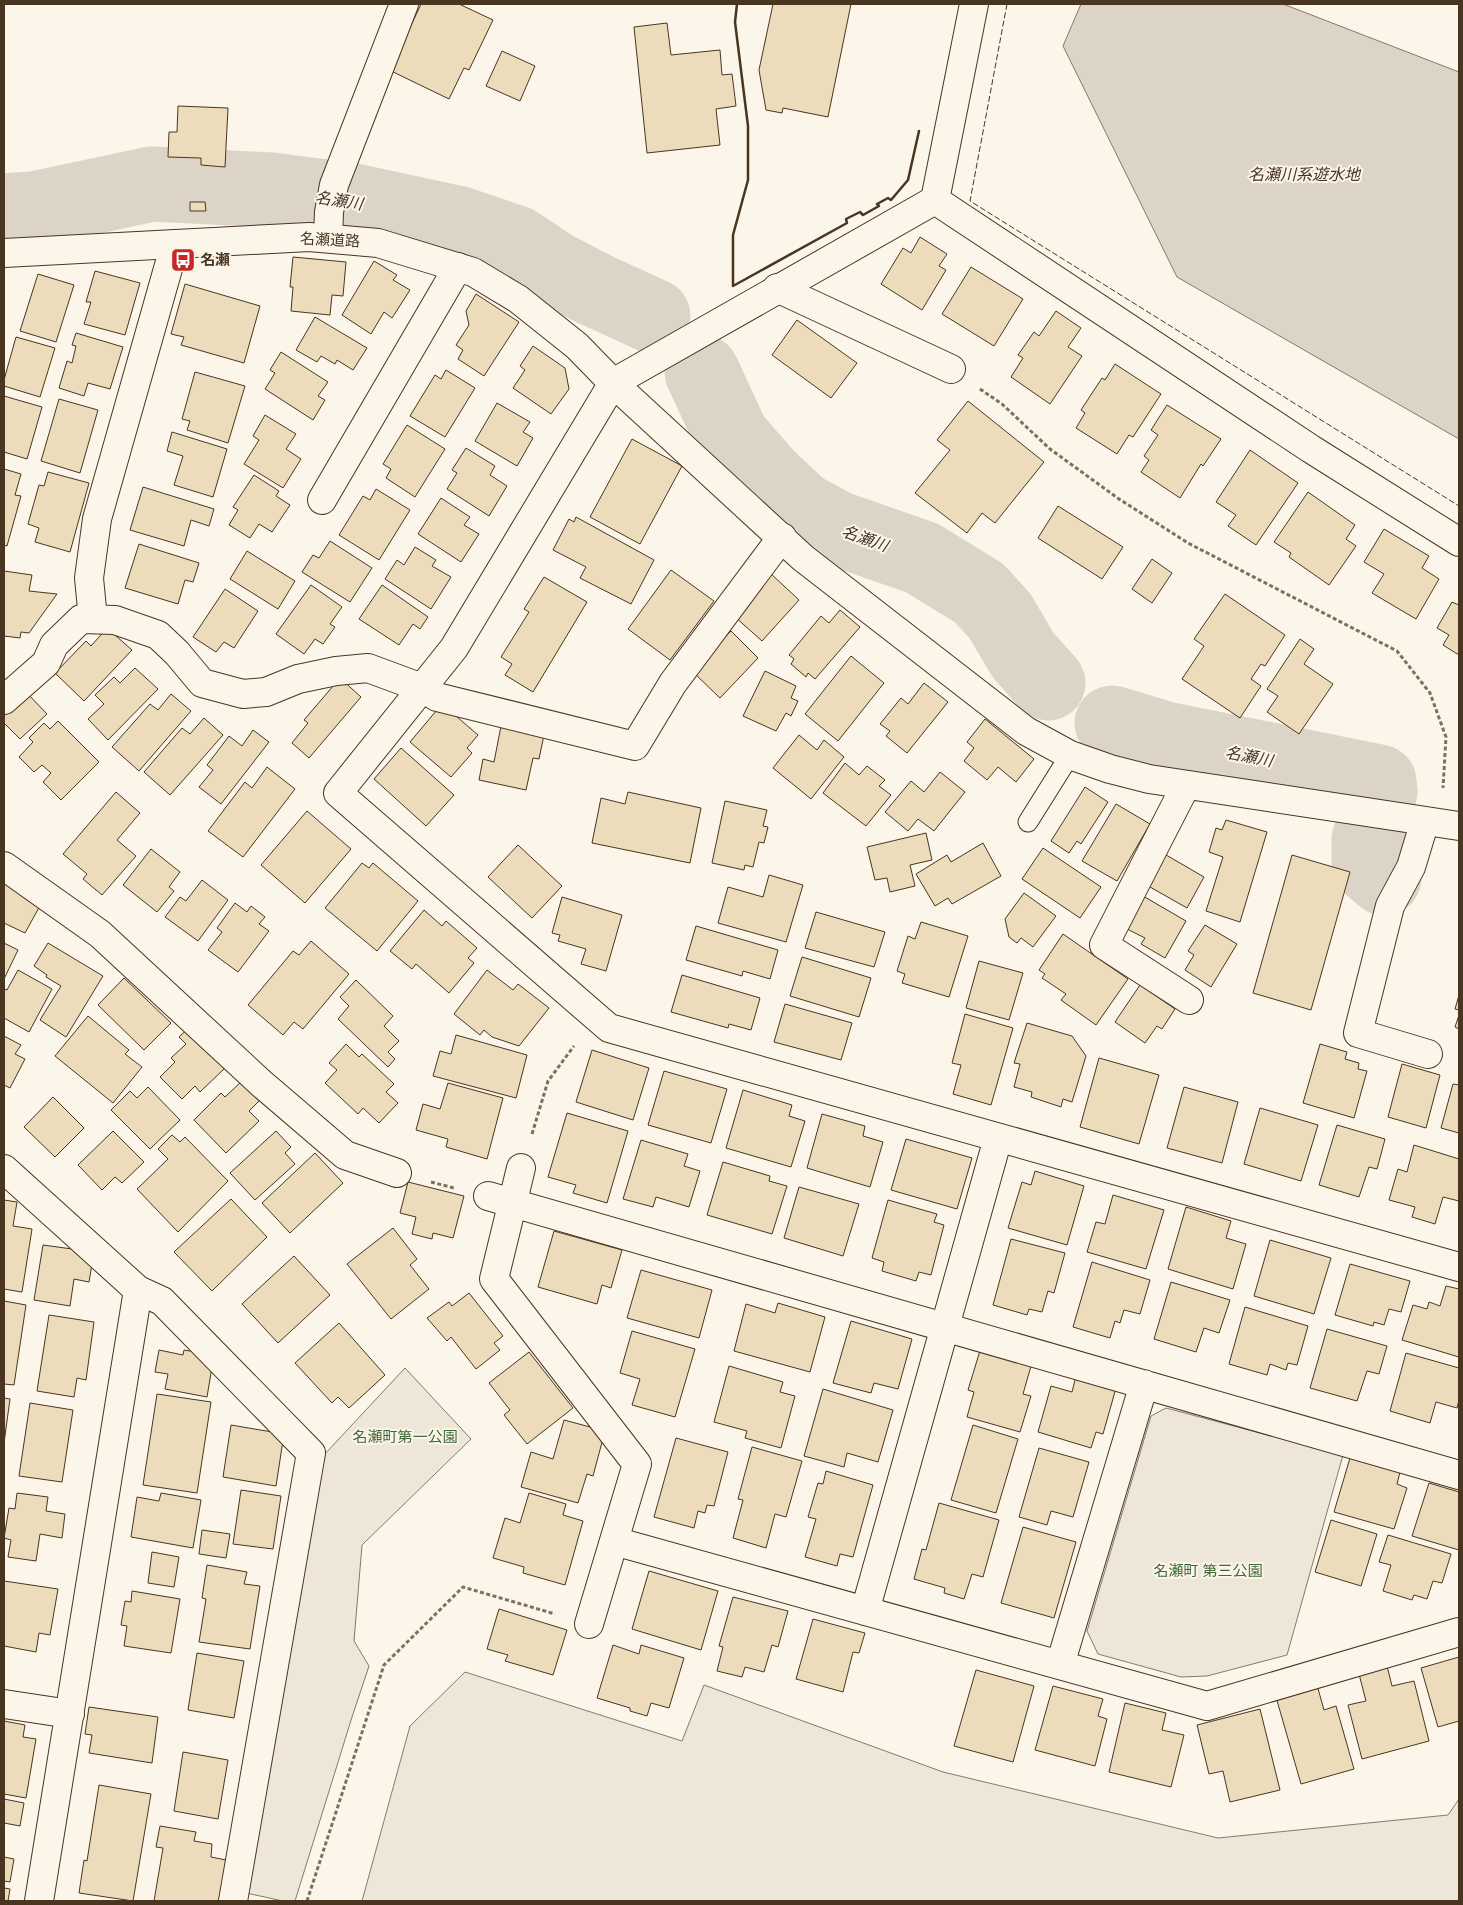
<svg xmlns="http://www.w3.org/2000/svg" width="1463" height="1905" viewBox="0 0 1463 1905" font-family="'Open Sans','Noto Sans JP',sans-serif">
<rect width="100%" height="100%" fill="#fbf6e9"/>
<path fill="#ede6d9" stroke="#887966" d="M405,1368l66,71 -109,106 -8,96 15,25 -17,51 -57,184h-12l-37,-8 78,-438z
M1166,1408l177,47 -56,200 -80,21 -26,1 -83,-23 -11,-23 64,-215z
M465,1672l217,69 22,-56 239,87 275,66 230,-23 11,-16v102h-1097l48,-175z"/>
<path fill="#dcd4c6" stroke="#887966" d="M1081,4h202l176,68v367l-282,-162 -114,-231z"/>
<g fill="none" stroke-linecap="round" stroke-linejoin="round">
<path stroke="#dcd4c6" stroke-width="75" d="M4,211l30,-2 118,-25 119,6 78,10 111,24 56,19 39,26 41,21 57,26
M702,372l30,65 34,39 35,33 35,19 86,30 57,35 21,23 23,39 25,28
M1112,723l53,16 214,43 1,10
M1369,839v26l15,13"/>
</g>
<path fill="#ecdcbc" stroke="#4a3520" d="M421,4h38l34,16 -24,50 -5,-2 -15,31 -64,-31 21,-32z
M773,4h78l-23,113 -45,-9 -1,5 -16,-3 -7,-40z
M667,23l4,32 49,-5 2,25 10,-1 4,32 -20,3 4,36 -73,8 -13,-126z
M502,51l33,15 -15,35 -34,-15z
M178,106l50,2 -3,59 -24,-2v-7l-33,-1 1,-25h8z
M190,202h15l1,9h-16z
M920,237l27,17 -8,12 7,4 -24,40 -41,-26 22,-36 8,5z
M293,257l53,5 -3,34 -11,-1 -2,20 -39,-4 2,-24h-3z
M374,261l23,14 -4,5 17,10 -18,28 -8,-6 -13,22 -29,-19z
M971,267l52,32 -29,47 -52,-32z
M95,271l45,12 -15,52 -41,-11 7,-22h-5z
M38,274l36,11 -18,57 -36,-11z
M185,284l75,22 -16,57 -63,-18 3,-8 -13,-3z
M476,294l43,28 -35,54 -26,-17 5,-9 -7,-5 13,-20 -3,-14z
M1056,311l25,17 -13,19 14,9 -32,48 -39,-27 12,-19 -5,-3 16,-23 5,4z
M315,317l52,31 -14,22 -16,-10 -2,4 -14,-8 -4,6 -21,-12z
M797,320l60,43 -26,35 -59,-43z
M76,333l47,14 -13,42 -22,-6 -4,13 -25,-8 8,-27 5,2 4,-17 -4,-1z
M16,337l39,11 -15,49 -36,-11v-6z
M533,346l32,22 4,21 -18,25 -38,-26 12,-18 -5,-4z
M281,352l47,30 -10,14 7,4 -12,20 -48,-31 10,-16 -5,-3z
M1115,364l46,30 -28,43 -4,-2 -12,19 -41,-26 9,-15 -4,-3 21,-32 3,2z
M446,370l29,18 -30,49 -35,-21 25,-41 6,4z
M195,372l50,14 -17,57 -41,-13 3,-9 -8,-2z
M4,396l38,11 -15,52 -23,-7z
M59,399l39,11 -18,63 -39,-12z
M968,401l76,61 -49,61 -13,-10 -15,20 -52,-40 35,-43 -13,-10z
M497,403l33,19 -7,10 10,6 -16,28 -42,-25z
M1167,405l54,34 -18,27 -2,-2 -21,34 -39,-26 8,-12 -5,-4 14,-21 -7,-5z
M265,415l31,19 -10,15 15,10 -18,29 -39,-24 15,-24 -6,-4z
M407,425l38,24 -30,48 -29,-19 5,-9 -8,-5z
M172,432l55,17 -14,48 -39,-12 9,-29 -16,-5z
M632,439l50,27 -42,78 -50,-27z
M466,448l29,18 -5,9 17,11 -18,30 -42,-27 10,-16 -5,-3z
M1250,450l48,33 -42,62 -28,-19 8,-11 -20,-13z
M4,469l17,5 -6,21 6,1 -14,50 -3,-1z
M48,472l41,11 -19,69 -35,-10 4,-14 -11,-4 11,-39 5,1z
M254,475l25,16 -3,5 14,9 -18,27 -13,-8 -9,14 -21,-13 9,-15 -5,-3z
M143,487l71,22 -5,17 -18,-6 -7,26 -54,-16z
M376,489l34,21 -31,50 -40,-25 24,-39 7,4z
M1308,492l47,33 -9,14 10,7 -27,39 -40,-28 2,-4 -17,-11z
M441,498l29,19 -6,8 15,9 -18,28 -43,-28z
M1058,506l65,41 -21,32 -64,-41z
M576,517l78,43 -23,44 -51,-26 6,-11 -33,-17 16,-31 5,3z
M1384,529l45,27 -7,12 17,11 -23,40 -44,-26 12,-19 -20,-12z
M330,541l42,27 -22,34 -48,-30 11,-17 6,3z
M139,544l60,19 -6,19 -8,-2 -7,24 -53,-16z
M415,547l21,13 -4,6 19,11 -20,32 -46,-30 12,-19 7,5z
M247,551l48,30 -17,28 -48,-30z
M1152,559l20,14 -20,30 -20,-14z
M671,570l43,31 -44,59 -42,-31z
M4,571l28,4 -3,16 28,3 -28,39 -8,-1 -1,6 -16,-2z
M769,572l30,28 -37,41 -28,-25z
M544,577l43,25 -54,90 -28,-17 7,-11 -11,-7 28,-45 -5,-3z
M311,585l31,22 -12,17 5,3 -12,17 -8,-5 -11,15 -28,-20z
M382,585l46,32 -8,12 -7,-5 -14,21 -40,-26z
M225,589l33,22 -24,37 -10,-6 -8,10 -23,-15z
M1225,594l60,41 -20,31 -4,-2 -10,15 10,7 -21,32 -58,-39 22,-33 -10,-7z
M1452,602l7,3v50l-16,-10 6,-10 -12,-7z
M840,610l20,17 -45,52 -7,-6 -2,4 -15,-13 3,-5 -5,-4 32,-39 8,7z
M107,628l25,22 -48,51 -29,-28 31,-32 5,5z
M731,631l27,27 -38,40 -28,-27z
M1300,639l14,10 -10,15 29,20 -34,50 -32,-22 11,-16 -11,-7z
M851,656l33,27 -46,58 -33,-27z
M135,668l23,21 -50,51 -20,-21 16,-15 -9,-9 19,-18 6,6z
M765,671l31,15 -5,12 7,3 -7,15 -5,-3 -10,18 -33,-15z
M340,678l21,19 -52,61 -17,-15 16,-20 -4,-3z
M924,683l24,19 -41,51 -21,-17 4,-5 -10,-7 21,-26 7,6z
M27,693l20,21 -27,25 -16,-16v-8z
M171,694l20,17 -52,60 -27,-24 38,-43 8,6z
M442,704l36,31 -11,13 5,5 -21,24 -41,-35z
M204,718l19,17 -53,60 -26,-23 38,-44 8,6z
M985,719l49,40 -18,23 -18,-15 -11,13 -23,-19 10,-13 -7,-6z
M58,721l41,41 -38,38 -18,-18 8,-9 -9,-8 -8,7 -15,-15 14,-15 -4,-4 15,-15 6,6z
M502,721l43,9 -6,29 -6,-1 -7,32 -47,-10 4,-21 11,3z
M253,730l16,12 -48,62 -22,-17 14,-17 -6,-5 22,-29 13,10z
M799,735l18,15 7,-10 20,17 -33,42 -38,-31z
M401,748l53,47 -28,31 -52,-47z
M845,763l14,12 8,-9 18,14 -6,6 12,9 -25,31 -43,-33z
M267,767l28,22 -52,68 -35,-26 37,-49 7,6z
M940,772l25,20 -31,39 -16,-12 -10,12 -23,-19 26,-31 13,11z
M1085,787l23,15 -27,42 -4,-3 -8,12 -18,-12z
M116,792l24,21 -23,27 19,16 -34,39 -19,-16 4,-5 -24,-20z
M628,792l73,16 -11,55 -98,-20 9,-45 24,6z
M725,801l42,9 -4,16 5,1 -4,16 -5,-1 -6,25 -8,-2 -1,5 -32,-7z
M1116,804l34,20 -33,57 -35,-20z
M307,811l44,38 -46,54 -44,-38z
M1226,820l41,12 -27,90 -34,-11 17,-54 -14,-5 7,-24 6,2z
M926,833l6,27 -22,5 5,21 -25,6 -3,-14 -12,2 -8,-33z
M983,843l18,33 -49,28 -4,-6 -13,8 -19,-32 31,-19 4,7z
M518,845l44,41 -30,32 -44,-41z
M1043,848l58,39 -21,31 -58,-39z
M151,849l29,23 -11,15 5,4 -17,21 -34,-27z
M1161,852l43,25 -17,31 -44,-25z
M1292,855l58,17 -39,138 -58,-17z
M362,863l7,5 4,-5 45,38 -41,50 -52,-43z
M769,875l34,10 -17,57 -68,-19 10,-36 35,10z
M202,880l26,20 -30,41 -33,-24 15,-20 6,4z
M4,882l38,20 -17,31 -21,-10z
M1024,893l32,23 -23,31 -12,-9 -4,5 -8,-6 -4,-18z
M1143,896l43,25 -21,37 -24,-14 4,-6 -20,-10z
M562,897l60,18 -16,56 -25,-7 5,-15 -28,-8 2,-6 -8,-2z
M235,903l12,9 4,-6 14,11 -6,7 10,7 -31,41 -30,-22 14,-18 -5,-4z
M424,910l18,16 4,-5 31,27 -9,10 6,5 -25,30 -33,-29 -4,5 -22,-18z
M816,912l69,20 -11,35 -69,-19z
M921,922l47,14 -19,61 -47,-14 3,-9 -8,-3 11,-35 7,3z
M1205,925l32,19 -26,43 -26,-17 9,-15 -6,-4z
M696,926l82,24 -8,29 -27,-8 -1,5 -56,-16z
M1063,934l65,45 -32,46 -35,-25 5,-6 -24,-16 3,-4 -6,-4z
M311,941l38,33 -46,55 -9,-7 -11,13 -35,-30 45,-54 6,4z
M4,943l14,7 -14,29z
M48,943l55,33 -37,61 -26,-17 21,-34 -15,-9 1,-2 -13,-9z
M802,957l69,21 -12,39 -69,-21z
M979,961l44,12 -14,47 -43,-12z
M18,970l34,19 -23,43 -25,-14v-29l3,1z
M487,970l26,20 5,-6 31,24 -30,38 -27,-9 -8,-7 -4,5 -26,-21z
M682,975l78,23 -9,32 -22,-6 -1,4 -57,-16z
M124,978l47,45 -27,27 -46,-45z
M356,980l37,36 -9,10 15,15 -11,11 7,7 -7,8 -50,-48 11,-13 -9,-9z
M1140,985l35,24 -13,20 -5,-3 -12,17 -30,-21z
M1459,995v15l-4,-1z
M785,1004l67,19 -11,37 -67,-18z
M965,1014l48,14 -22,77 -38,-11 8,-29 -9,-2z
M1459,1015v14l-4,-2z
M88,1016l41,34 -4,4 17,13 -29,36 -58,-47z
M194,1023l32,44 -26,25 -5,-6 -13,13 -22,-22 15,-15 -4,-4 15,-14 -7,-7z
M1027,1023l45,13 14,20 -14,46 -9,-3 -2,8 -30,-10 1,-5 -18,-5 6,-23 -6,-1z
M456,1035l71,20 -11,43 -83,-22 7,-25 11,3z
M4,1036l17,9 -6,9 10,5 -15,29 -6,-3z
M346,1044l13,13 3,-3 32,30 -8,8 12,11 -19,20 -16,-15 -5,6 -33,-31 12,-13 -8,-7z
M1320,1044l27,8 -2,7 14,4 -1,6 9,2 -13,47 -51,-15z
M592,1050l57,18 -16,52 -57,-18z
M1099,1058l60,17 -20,69 -59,-17z
M1402,1064l38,11 -14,53 -38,-11z
M664,1071l63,18 -16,54 -63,-18z
M242,1081l18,19 -11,11 10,10 -33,32 -32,-33 27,-27 4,4z
M448,1083l55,15 -16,61 -41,-12 2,-8 -32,-9 7,-26 17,5z
M1453,1084l6,1v48l-18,-5z
M148,1087l32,33 -30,29 -39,-39 19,-19 7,7z
M1184,1087l54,15 -16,61 -55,-15z
M743,1090l49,15 -3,11 16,5 -14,46 -65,-19z
M53,1097l31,31 -29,29 -31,-30z
M1260,1108l58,17 -17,56 -57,-17z
M567,1113l61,18 -21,72 -34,-10 3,-8 -28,-8z
M822,1114l43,12 -2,10 20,6 -13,45 -63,-19z
M1337,1125l48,14 -8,30 -8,-2 -10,30 -40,-12z
M113,1131l31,31 -22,21 -7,-6 -13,13 -24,-25z
M276,1131l15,16 -6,6 10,11 -40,36 -25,-27z
M172,1135l8,7 5,-5 43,44 -50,51 -41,-43 31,-30 -10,-10z
M906,1139l66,19 -15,51 -66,-19z
M641,1140l47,14 -4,12 16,5 -11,36 -33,-10 -3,10 -30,-8z
M1414,1145l45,14v42l-16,-4 -8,27 -23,-7 3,-10 -26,-7 9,-31 9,3z
M315,1153l28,30 -53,50 -28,-30z
M723,1162l47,14 -1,5 18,5 -15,48 -65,-19z
M1035,1171l49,15 -17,59 -59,-17 14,-46 9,3z
M408,1182l56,14 -11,42 -20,-5 -1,6 -20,-5 4,-17 -16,-4z
M799,1187l60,17 -16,52 -59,-18z
M1113,1195l51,15 -18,59 -59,-17 9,-30 9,2z
M231,1199l36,38 -55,54 -38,-39z
M4,1200l13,2 -4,24 19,3 -10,63 -18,-3z
M888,1200l49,14 -3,8 10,3 -13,50 -12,-3 -3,9 -34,-10 2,-9 -12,-4z
M1186,1207l45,14 -5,17 20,6 -13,45 -65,-20z
M393,1228l24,31 -7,6 19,24 -38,30 -44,-55z
M554,1231l68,19 -11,38 -9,-3 -5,19 -59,-17z
M1011,1239l54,14 -11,40 -6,-2 -6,21 -13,-3 -2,6 -34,-10z
M1270,1240l61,18 -17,56 -60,-18z
M43,1245l51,7 -5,30 -15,-3 -4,27 -36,-6z
M294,1256l36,39 -52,48 -36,-39z
M1092,1262l58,18 -10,34 -16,-4 -4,13 -5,-2 -5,17 -37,-11z
M1350,1264l60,17 -9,31 -12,-3 -5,16 -10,-3 -1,4 -38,-11z
M641,1270l71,20 -13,48 -72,-20z
M1171,1282l59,18 -11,33 -15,-5 -8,24 -42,-13z
M1446,1286l13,3v68l-57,-17 11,-35 14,4 2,-7 11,4z
M469,1293l34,43 -9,7 6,7 -24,19 -25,-32 -4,4 -20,-23 22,-16 3,4z
M4,1301l22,4 -12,80 -10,-1z
M778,1303l47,14 -15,55 -76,-21 12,-47 29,9z
M1245,1307l63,19 -11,39 -9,-2 -2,7 -16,-6 -3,11 -38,-11z
M49,1315l45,7 -8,58 -9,-2 -3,19 -37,-6z
M851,1321l61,18 -14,50 -24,-6 -3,10 -38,-10z
M339,1323l46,52 -36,33 -11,-11 -6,6 -37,-40z
M1327,1329l60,17 -8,28 -12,-3 -10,30 -47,-13z
M632,1331l63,18 -20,68 -43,-12 8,-26 -20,-6z
M982,1344l51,15 -10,35 8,2 -11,36 -53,-15 7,-25 -6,-2z
M159,1350l24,5 1,-5 30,5 -7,42 -42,-8 3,-15 -13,-2z
M529,1352l44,56 -46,36 -23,-29 6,-5 -21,-27z
M1406,1353l53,15v32l-2,8 -21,-6 -6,21 -40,-12z
M729,1366l54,16 -3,10 15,4 -14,52 -36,-10 2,-7 -33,-9z
M1076,1376l40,12 -13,46 -7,-2 -5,16 -53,-16 13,-46 21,6z
M823,1389l70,21 -15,52 -31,-9 -3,14 -40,-11z
M157,1394l54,8 -14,91 -54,-8z
M4,1398l6,1 -6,44z
M30,1403l43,7 -11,72 -43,-6z
M564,1420l41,11 -12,45 -6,-2 -9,29 -57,-16 10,-35 22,7z
M231,1425l53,9 -8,52 -53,-9z
M973,1425l45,14 -22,74 -45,-13z
M676,1438l52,14 -14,54 -7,-1 -2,8 -7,-2 -4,17 -40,-11z
M752,1447l50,14 -16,56 -11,-3 -9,34 -33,-10 10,-38 -5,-1z
M1039,1448l50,14 -16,55 -22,-6 -4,14 -28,-8z
M1350,1458l50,14 -3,12 10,4 -13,41 -60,-17z
M826,1471l47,14 -20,72 -13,-3 -3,12 -32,-9 11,-38 -8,-2 10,-34 5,1z
M1429,1483l30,9v58l-47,-14z
M241,1490l40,6 -8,53 -40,-5z
M17,1493l31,4 -2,14 19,3 -3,24 -22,-4 -4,27 -28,-4 3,-17 -7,-2 5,-30 6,1z
M161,1493l40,7 -8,48 -62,-11 6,-40 22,4z
M529,1493l37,11 -3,11 20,6 -18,64 -42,-12 1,-6 -31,-9 12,-40 15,5z
M939,1503l60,17 -16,57 -11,-3 -8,25 -20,-6 1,-5 -31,-9 8,-30 4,1z
M1331,1520l46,14 -16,52 -46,-14z
M1023,1527l53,15 -22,76 -53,-15z
M202,1530l28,4 -4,24 -27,-4z
M1388,1535l63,19 -9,29 -9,-2 -6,18 -13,-4 -2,5 -29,-9 8,-26 -12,-3z
M152,1552l27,5 -5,30 -26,-4z
M207,1565l40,7 -3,12 16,2 -10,63 -51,-7 7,-43 -4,-1z
M649,1571l69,20 -17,59 -69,-21z
M4,1581l54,8 -8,46 -11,-2 -3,19 -32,-6z
M132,1591l48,8 -9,54 -47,-7 3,-20 -6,-1 4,-24 6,1z
M733,1597l55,14 -10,36 -6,-2 -8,27 -19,-5 -3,10 -25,-6 6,-24 -4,-1z
M499,1609l68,21 -14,45 -48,-14 3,-6 -21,-6z
M813,1619l52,14 -6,20 -6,-1 -10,40 -47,-13z
M613,1645l26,9 2,-9 43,13 -15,50 -18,-5 -4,13 -17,-5v-3l-33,-10z
M197,1653l47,8 -10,57 -46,-8z
M1459,1657v64l-21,6 -17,-59z
M1387,1666l5,20 22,-5 15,60 -67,18 -14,-54 18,-4 -7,-27z
M976,1670l58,16 -21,76 -59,-16z
M1317,1685l7,25 12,-4 18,63 -53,15 -25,-87z
M1053,1686l50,13 -5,17 9,3 -12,47 -60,-16z
M1125,1703l41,10 -4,17 22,5 -13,52 -62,-15z
M89,1707l69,10 -6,46 -63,-10 3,-18 -7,-1z
M1260,1709l20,81 -50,12 -7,-31 -14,3 -12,-49z
M4,1721l21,4 -2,12 13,2 -10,59 -22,-4z
M183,1752l45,8 -10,59 -44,-8z
M99,1785l52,9 -18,107 -54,-8 5,-33 3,1z
M4,1799l20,4 -4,23 -16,-3z
M160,1826l36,6 -2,9 18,3 -1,13 15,3 -7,41h-65l9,-53 -7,-1z
M4,1857l10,2 -4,23 -6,-1z
M4,1888l6,1 -2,12h-4z"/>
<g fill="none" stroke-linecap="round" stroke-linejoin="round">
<defs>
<path id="service" d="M1028,822l42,-67"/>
<path id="minor" d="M328,238l1,-26 5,-27 70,-181
M777,288l174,81
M322,500l136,-233
M93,619l-4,-41 8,-59 78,-275
M4,700l42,-37 8,-18 27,-26 34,1 43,15 19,18 25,30 41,11 23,-2 32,-13 38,-8 32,-3 54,20 15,9 198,49 38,-63 109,-146
M1186,785l-82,160 85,55
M1425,821l-14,46 -21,39 -32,127 70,21
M1459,826l-310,-47 -39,-10 -40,-14 -44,-24 -223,-173 -190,-175 -159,265 -116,145 271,235 850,239
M4,866l96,68 162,150 83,71 52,18
M521,1168l-27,111 143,185 -48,160
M4,1169l134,121 -99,611
M488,1196l971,279
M138,1290l24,11 149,152 -78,448
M614,1541l593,165 252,-74
M865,1611l133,-473
M1060,1665l84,-281
M4,1704l66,10"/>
<path id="tertiary" d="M935,200l376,249 148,93
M4,253l305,-16 69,6 95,29 45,27 59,47 36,37 322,-183 39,-196"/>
</defs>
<use href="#service" stroke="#4a3520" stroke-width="21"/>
<use href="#minor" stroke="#4a3520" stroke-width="30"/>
<use href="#tertiary" stroke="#4a3520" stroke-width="30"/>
<path stroke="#7f6f5c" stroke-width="3" stroke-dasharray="4 2.5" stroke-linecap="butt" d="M980,389l22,15 48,45 69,50 69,44 209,108 33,42 16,44 -3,51
M532,1134l16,-53 26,-35
M431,1182l23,6
M307,1901l77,-236 79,-78 92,27"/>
<use href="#service" stroke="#fbf6e9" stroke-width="19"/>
<use href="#minor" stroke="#fbf6e9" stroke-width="28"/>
<use href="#tertiary" stroke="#fbf6e9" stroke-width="28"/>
<path stroke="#4a3520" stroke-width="1" stroke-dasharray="6 2.5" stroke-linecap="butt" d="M1007,4l-37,197 489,305"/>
<path stroke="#4a3520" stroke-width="2.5" d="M737,4l-2,18 13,104v54l-15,55v51l114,-63 -1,-4 14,-7 3,3 16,-9 -2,-2 11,-6 3,2 17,-20 11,-49"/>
</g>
<defs>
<symbol id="bus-square" viewBox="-11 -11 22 22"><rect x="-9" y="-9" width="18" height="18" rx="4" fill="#c62828" stroke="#fbf6e9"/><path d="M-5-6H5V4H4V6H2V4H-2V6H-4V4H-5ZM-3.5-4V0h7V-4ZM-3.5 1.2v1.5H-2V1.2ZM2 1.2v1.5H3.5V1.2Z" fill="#fff"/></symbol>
</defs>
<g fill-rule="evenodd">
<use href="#bus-square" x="169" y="246" width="28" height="28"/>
</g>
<g text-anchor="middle" stroke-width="4" stroke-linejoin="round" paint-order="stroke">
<g font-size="15" fill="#4a3520" stroke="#fbf6e9">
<text transform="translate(330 240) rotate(3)" y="5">名瀬道路</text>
</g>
<g font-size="15" font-weight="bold" fill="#4a3520" stroke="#fbf6e9" text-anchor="start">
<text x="200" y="265">名瀬</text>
</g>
<g font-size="15" fill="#436837" stroke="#fbf6e9">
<text x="405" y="1442">名瀬町第一公園</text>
<text x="1208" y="1576">名瀬町 第三公園</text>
</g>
<g font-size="16" font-style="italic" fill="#4a3520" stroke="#fbf6e9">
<text x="1304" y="180">名瀬川系遊水地</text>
<text transform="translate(339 200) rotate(9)" y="6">名瀬川</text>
<text transform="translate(865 538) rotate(20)" y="6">名瀬川</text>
<text transform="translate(1249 756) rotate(11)" y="6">名瀬川</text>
</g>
</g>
<rect width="1463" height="1905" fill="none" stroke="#4a3520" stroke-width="10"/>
</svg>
